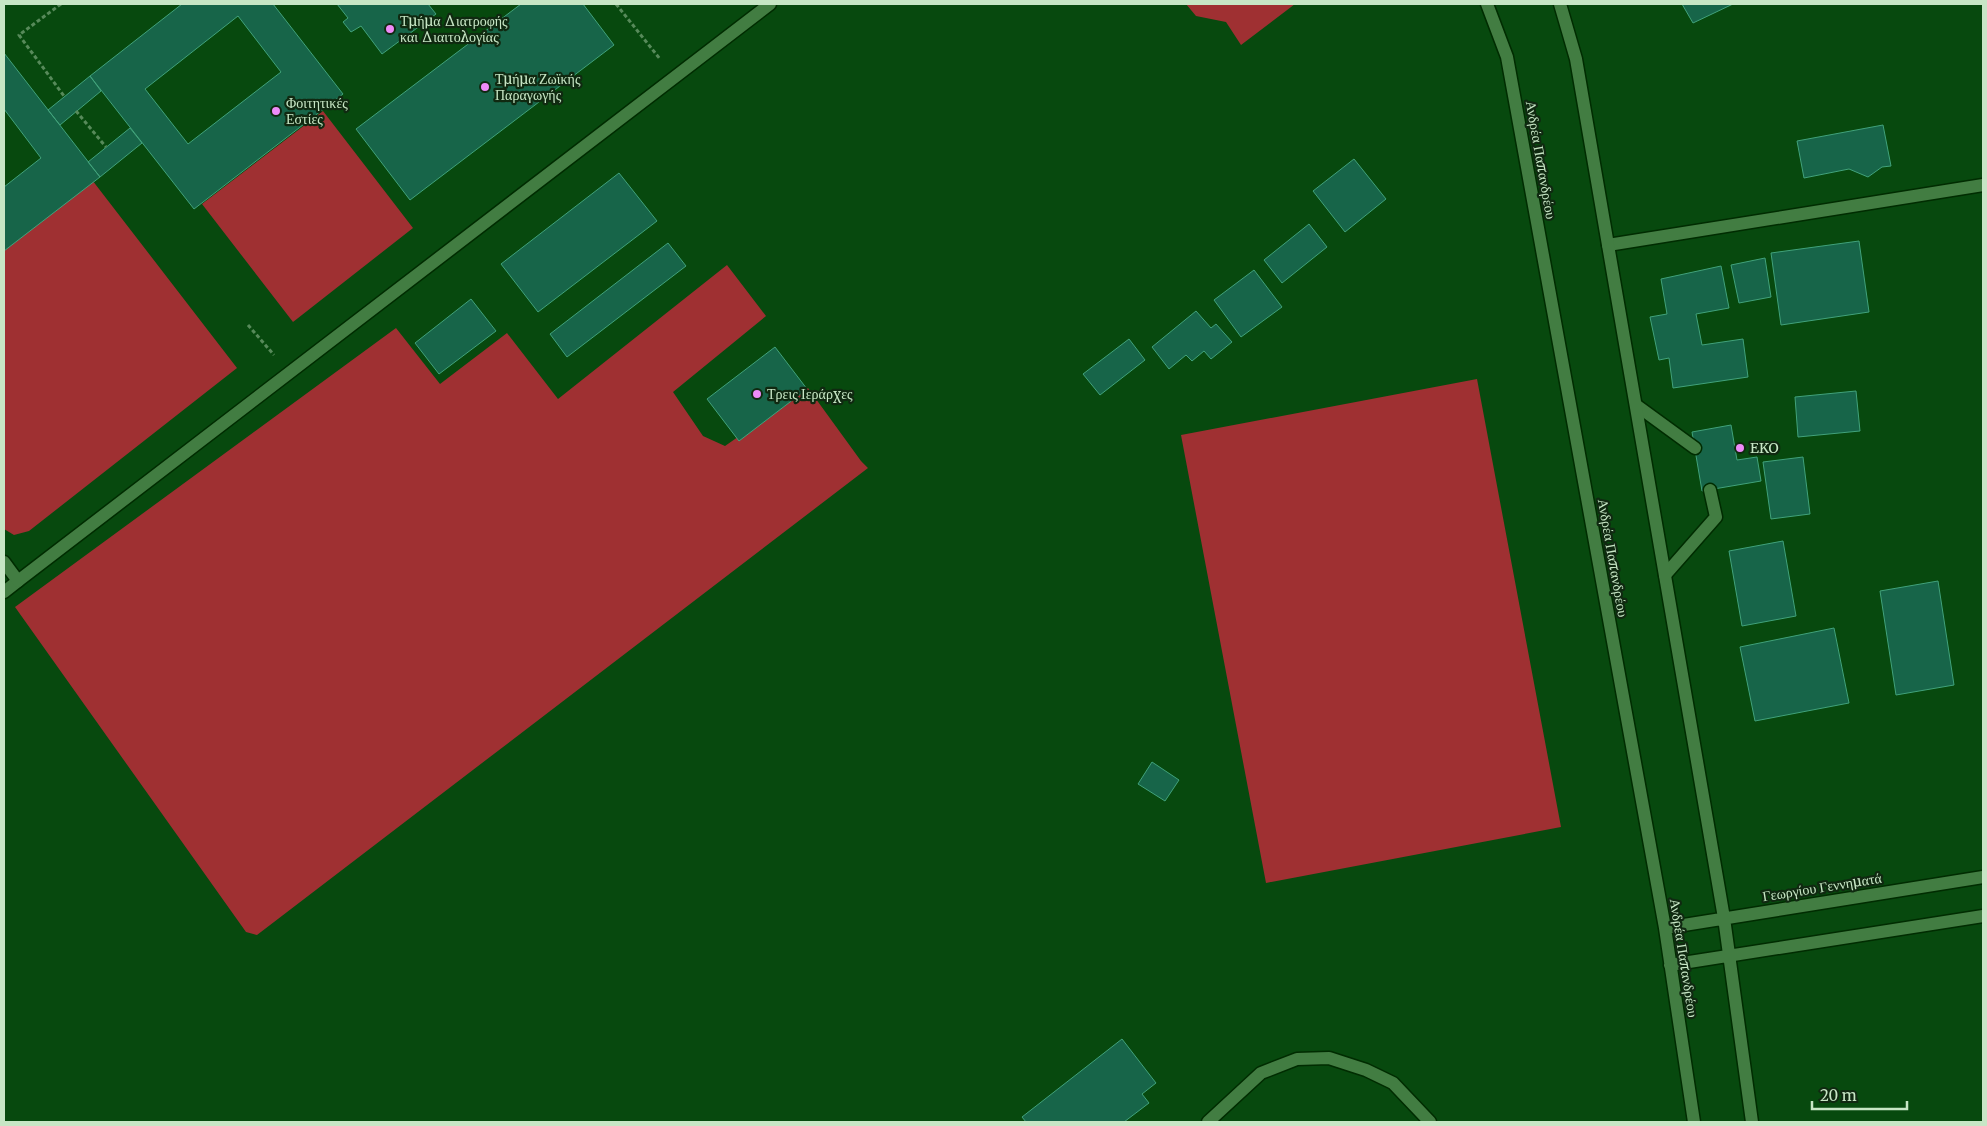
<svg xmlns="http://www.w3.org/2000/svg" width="1987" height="1126" viewBox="0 0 1987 1126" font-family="Merriweather,serif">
<rect width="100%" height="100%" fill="#07490e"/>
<path fill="#9f3032" d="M1186,4h109l-54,41 -15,-23 -30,-6z
M323,111l90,117 -120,94 -91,-118z
M89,176l148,192 -208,163 -15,4 -10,-6v-291z
M727,265l39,51 -93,76 30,44 22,10 83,-58 53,73 7,7 -611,467 -11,-3 -231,-325 381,-279 44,56 67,-51 51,66z
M1477,379l84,448 -295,56 -85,-448z"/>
<path fill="#176549" stroke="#41a27b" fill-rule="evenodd" d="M182,4h91l70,90 -149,115 -104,-133zM238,16l43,56 -93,72 -43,-55z
M337,4h91l8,10 -54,40 -21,-28 -10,6 -8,-10 5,-4z
M521,4h62l31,41 -204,155 -54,-71z
M1682,4h51l-40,19z
M4,53l96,124 -96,74v-64l37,-29 -37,-49z
M90,76l11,15 -41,34 -12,-15z
M1883,125l8,41 -9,1 -14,10 -19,-8 -45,9 -7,-37z
M130,128l12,15 -42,34 -12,-15z
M1354,159l32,40 -41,33 -32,-41z
M619,173l38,48 -119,91 -37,-48z
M1309,224l18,23 -45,36 -18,-23z
M1859,241l10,71 -88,13 -10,-72z
M668,243l18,23 -119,91 -17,-23z
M1765,258l6,39 -32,6 -8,-38z
M1721,266l8,42 -33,6 6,31 41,-6 5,38 -75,11 -4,-30 -10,2 -9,-43 17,-3 -6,-35z
M1254,270l28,37 -41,30 -27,-37z
M471,299l25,32 -57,43 -24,-31z
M1196,311l15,17 5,-4 16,18 -21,17 -7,-8 -12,10 -6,-6 -17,14 -17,-22z
M1129,339l16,21 -45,35 -17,-21z
M775,347l32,42 -68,52 -32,-42z
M1856,391l4,40 -62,6 -3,-40z
M1731,425l6,35 20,-3 4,24 -59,10 -10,-59z
M1803,457l7,57 -39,5 -8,-57z
M1783,541l13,75 -54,10 -13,-75z
M1938,581l16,104 -58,10 -16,-104z
M1834,628l15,75 -94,18 -15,-74z
M1152,762l27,18 -14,21 -27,-17z
M1122,1039l34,44 -14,11 7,9 -25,19h-98l-4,-5z"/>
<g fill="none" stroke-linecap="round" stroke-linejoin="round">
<defs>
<path id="service" d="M1636,405l59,43
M1665,575l51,-58 -6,-27
M4,592l14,-11"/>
<path id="minor" d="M1608,245l375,-60
M4,562l14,19 752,-577
M1208,1122l53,-49 36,-14 32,-1 37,12 27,13 37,39"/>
<path id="tertiary" d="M1487,4l20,53 158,871 29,194
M1560,4l16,55 32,186 116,673 28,204
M1665,928l318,-51
M1670,965l313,-49"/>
</defs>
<use href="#service" stroke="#002c01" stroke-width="15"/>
<use href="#minor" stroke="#002c01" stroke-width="15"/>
<use href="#tertiary" stroke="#002c01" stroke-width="15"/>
<path stroke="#578a5a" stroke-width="3" stroke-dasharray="4 2.5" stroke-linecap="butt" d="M61,4l-42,31 45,61
M616,4l44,55
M76,111l30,36
M248,325l26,30"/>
<use href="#service" stroke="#427d42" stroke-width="12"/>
<use href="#minor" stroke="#427d42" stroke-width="12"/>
<use href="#tertiary" stroke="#427d42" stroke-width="12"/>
</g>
<g fill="#ee8bf8" stroke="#102911" stroke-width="2">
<circle cx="390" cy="29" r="5"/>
<circle cx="485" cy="87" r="5"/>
<circle cx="276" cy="111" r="5"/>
<circle cx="757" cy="394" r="5"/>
<circle cx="1740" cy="448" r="5"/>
</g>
<g text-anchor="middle" stroke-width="4.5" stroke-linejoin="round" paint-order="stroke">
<g font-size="14" fill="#c7e6c5" stroke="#102911" text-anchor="start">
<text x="400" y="26">Τμήμα Διατροφής<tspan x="400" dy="16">και Διαιτολογίας</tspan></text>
<text x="495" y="84">Τμήμα Ζωϊκής<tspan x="495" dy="16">Παραγωγής</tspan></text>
<text x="286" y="108">Φοιτητικές<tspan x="286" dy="16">Εστίες</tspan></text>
<text x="767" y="399">Τρεις Ιεράρχες</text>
<text x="1750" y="453">EKO</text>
</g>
<g font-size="14" fill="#c7e6c5" stroke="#102911">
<text transform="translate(1541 160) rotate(80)" y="5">Ανδρέα Παπανδρέου</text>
<text transform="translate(1613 558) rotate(80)" y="5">Ανδρέα Παπανδρέου</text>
<text transform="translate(1822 887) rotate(-9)" y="5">Γεωργίου Γεννηματά</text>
<text transform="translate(1684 958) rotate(81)" y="5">Ανδρέα Παπανδρέου</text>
</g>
</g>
<rect width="1987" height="1126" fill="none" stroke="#c7e6c5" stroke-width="10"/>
<path d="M1812 1101v8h95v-8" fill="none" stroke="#c7e6c5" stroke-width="2.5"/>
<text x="1820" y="1101" font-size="15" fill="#c7e6c5" stroke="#102911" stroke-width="4" paint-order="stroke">20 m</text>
</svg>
